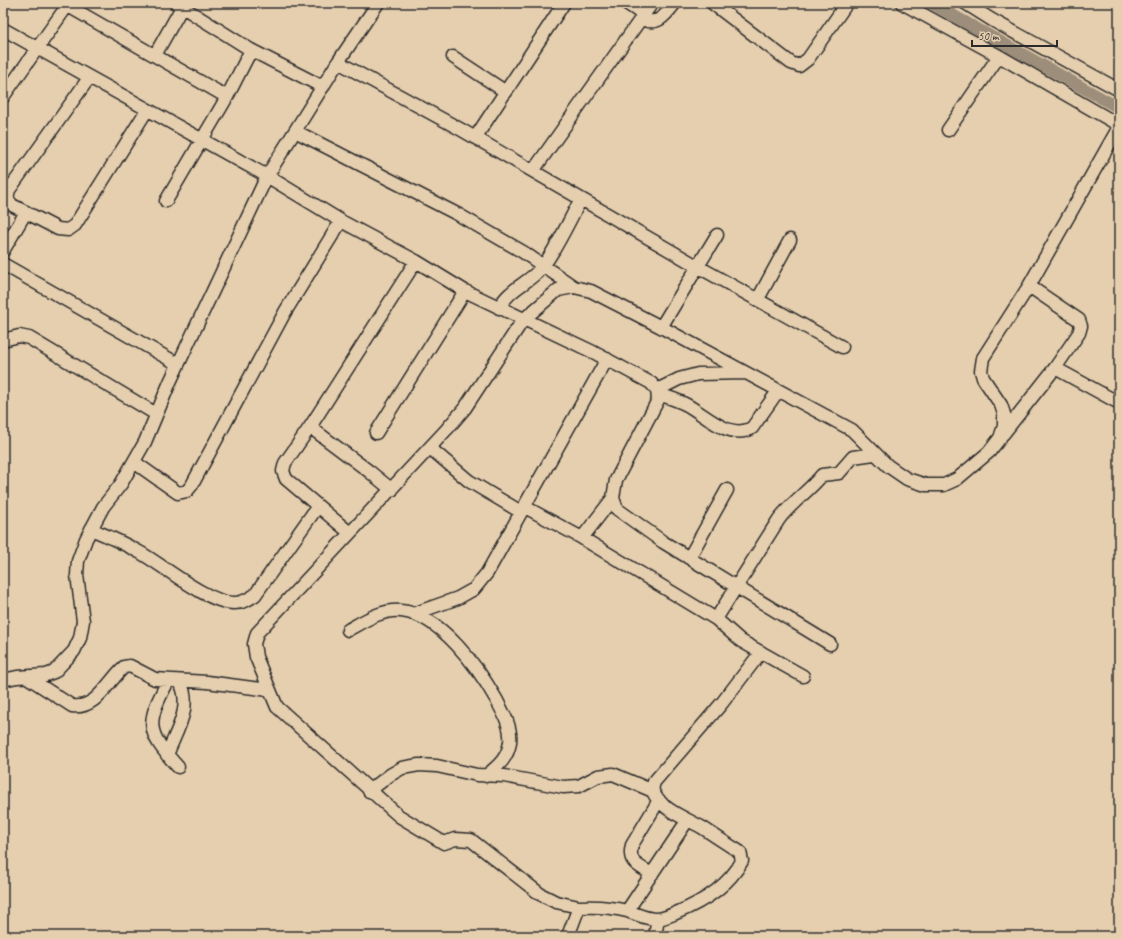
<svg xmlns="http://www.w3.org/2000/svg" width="1122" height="939" viewBox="0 0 1122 939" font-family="Caveat,sans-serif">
<rect width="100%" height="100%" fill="#e6cfaf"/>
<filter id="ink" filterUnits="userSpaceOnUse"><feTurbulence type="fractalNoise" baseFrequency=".025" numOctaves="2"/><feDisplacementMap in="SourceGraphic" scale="8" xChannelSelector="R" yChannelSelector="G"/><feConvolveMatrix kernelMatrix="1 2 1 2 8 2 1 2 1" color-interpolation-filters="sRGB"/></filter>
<g filter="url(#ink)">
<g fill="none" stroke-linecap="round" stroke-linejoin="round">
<path stroke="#9c8e7a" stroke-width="12" d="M931,3l188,105"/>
<defs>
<path id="minor" d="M63,3l164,94
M176,3l75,47 72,37
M626,3l18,12
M712,3l79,60 8,3 9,-7 39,-56
M902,3l97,53 120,69
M965,3l27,17 127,70
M641,19c17,7 24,-3 34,-16
M3,29l264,147 74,45 75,40 49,30 128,61 58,31 6,7 1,10 -42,80 -3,18 4,11 46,33 167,102
M155,55l27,-48
M453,57l53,35
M338,62l122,67 237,137 145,81
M89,78l-80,112 -2,8 5,7 46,24 10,1 7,-5 72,-115
M3,97l64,-91
M948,130l51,-74
M295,131l164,84 64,37 51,35
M475,138l89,-135
M533,171l119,-168
M166,201l61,-104 24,-47
M3,251l23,-39
M3,264l175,100
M758,299l32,-59
M499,308c10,-20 31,-25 44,-42 14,-18 27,-47 38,-67
M661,327l56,-92
M3,340l16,-4 10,2 127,76
M1055,368l64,35
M657,390l22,-11 19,-5 47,-1
M658,394c10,3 19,6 27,10 20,10 44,37 67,24l26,-37
M310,427l60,45 22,18
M376,433l89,-142
M1003,434l52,-66 24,-35 2,-7 -2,-6 -50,-34
M430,448l39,33 52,31
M134,462l44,31 9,-2 5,-6 93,-173 56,-91
M525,507l57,31 134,81 25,22 62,35
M91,529c17,7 34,15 50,24 23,13 68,51 94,50 8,0 14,-4 20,-8l63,-89
M350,533l-64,-54 -3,-8 2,-8 25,-36 106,-166
M582,538l31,-40
M689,558l38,-68
M413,614l45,-16 16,-9 13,-16 120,-214
M716,619l63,-100c13,-17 30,-28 43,-44l17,-2 14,-16 21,-3
M348,630c16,-9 34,-21 53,-19 39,3 78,58 95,88 7,13 16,28 14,43 -2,16 -12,24 -24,34
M27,677l45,29c24,4 36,-25 52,-39l6,-1 25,13 52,3 62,8
M3,680l14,-3 29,-2 8,-3 20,-21 6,-13 3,-17 -6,-46 1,-14 8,-22 17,-32 18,-23 24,-42 25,-60 97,-206 71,-114 40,-59
M168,681c-22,42 -23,50 10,86
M167,755c9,-24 26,-48 13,-73
M369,791l21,-16 12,-7 17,-3 18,1 40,9 27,1 59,11 16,-1 19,-10 15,-2 40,17
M652,874c-13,-8 -25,-11 -20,-29l27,-45
M579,907l-23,-5 -16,-8 -69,-54 -16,-1 -11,4 -45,-27 -122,-109 -21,-50 -2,-13 3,-11 190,-204 18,-21 58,-88 35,-30 16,-3 17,4 70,36 191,103 36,36 19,13 19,6h18l13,-6 32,-27 11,-14 4,-12v-12l-3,-9 -18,-27 -2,-7 2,-13 46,-72 90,-159
M627,911l60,-90
M568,936l11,-29c16,-1 32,0 48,4 10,3 19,8 29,8 7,0 15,-4 20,-6 27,-11 52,-26 66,-52l-2,-9c-13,-8 -25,-16 -37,-24 -16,-9 -36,-16 -47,-31 -4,-5 -4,-9 -2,-15l68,-79 39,-51
M655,936l3,-17"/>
</defs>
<use href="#minor" stroke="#2b2b2b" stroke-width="15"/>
<use href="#minor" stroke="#e6cfaf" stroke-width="12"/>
</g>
</g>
<rect width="1122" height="939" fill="none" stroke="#e6cfaf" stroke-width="16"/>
<rect x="8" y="8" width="1106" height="923" fill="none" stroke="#2b2b2b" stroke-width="1.5" filter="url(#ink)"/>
<path d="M972 40v6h85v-6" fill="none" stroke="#2b2b2b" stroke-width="2"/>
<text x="978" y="40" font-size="12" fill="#2b2b2b" stroke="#e6cfaf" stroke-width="3" paint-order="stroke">50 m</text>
</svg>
